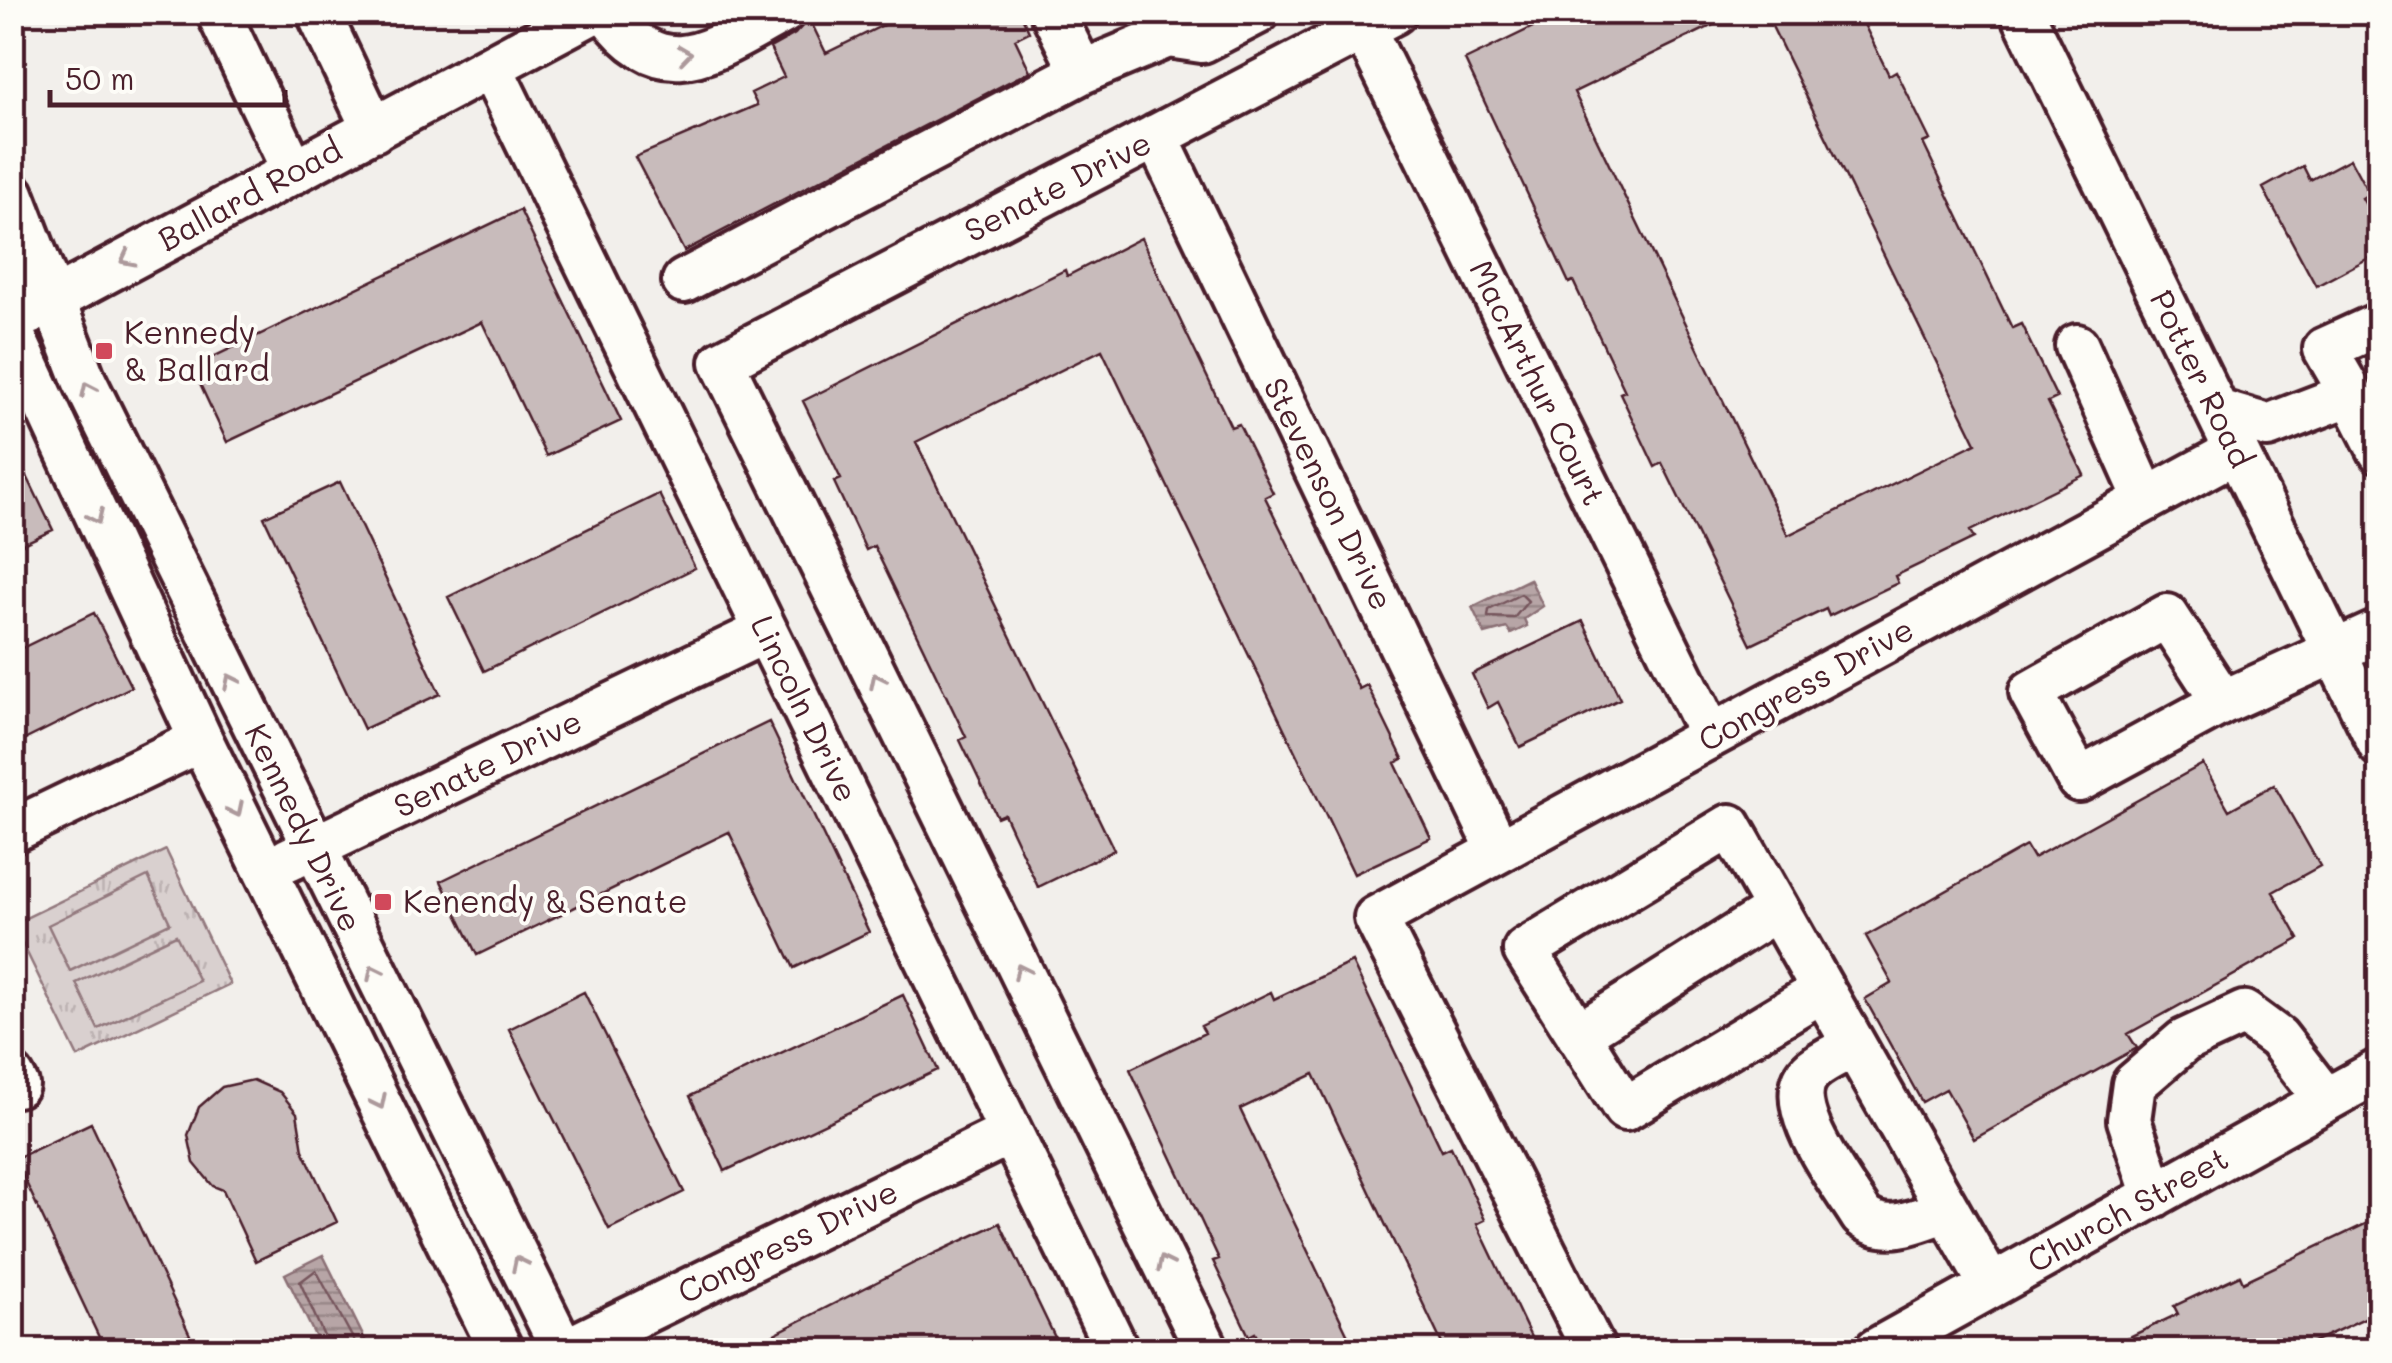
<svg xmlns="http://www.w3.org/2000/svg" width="2392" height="1363" viewBox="0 0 2392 1363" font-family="Mali,sans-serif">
<defs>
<pattern id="park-tufts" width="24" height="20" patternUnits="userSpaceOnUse" patternTransform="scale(2.5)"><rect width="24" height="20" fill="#d9d0cf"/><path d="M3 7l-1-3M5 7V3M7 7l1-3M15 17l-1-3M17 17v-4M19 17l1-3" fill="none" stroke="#bcb2b2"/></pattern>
<pattern id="water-rules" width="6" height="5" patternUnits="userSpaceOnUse" patternTransform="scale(2.5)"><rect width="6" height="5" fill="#b7a5a6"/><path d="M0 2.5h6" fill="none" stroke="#978687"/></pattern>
</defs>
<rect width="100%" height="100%" fill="#f2efeb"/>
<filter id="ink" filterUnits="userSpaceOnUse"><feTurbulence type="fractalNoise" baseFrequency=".01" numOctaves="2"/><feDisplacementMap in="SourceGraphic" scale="20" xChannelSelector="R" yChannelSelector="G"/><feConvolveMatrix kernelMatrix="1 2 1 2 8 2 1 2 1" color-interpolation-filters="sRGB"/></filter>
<g filter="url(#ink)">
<path fill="url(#park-tufts)" stroke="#92787d" stroke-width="2.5" d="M166,850l64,134 -152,73 -65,-133z"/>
<path fill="#d9d0cf" stroke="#92787d" stroke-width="2.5" d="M148,876l22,47 -100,48 -22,-46z
M176,935l23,46 -101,48 -22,-46z"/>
<path fill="url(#water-rules)" stroke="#8b6f75" stroke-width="2.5" d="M1530,579l13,27 -19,13 3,7 -16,8 -4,-6 -22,6 -13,-27z
M323,1255l47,95h-48l-37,-76z"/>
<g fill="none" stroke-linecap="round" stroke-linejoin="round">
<path stroke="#76555c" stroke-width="2.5" d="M1521,594l7,7 -14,17 -26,-1 1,-7z
M330,1350l-30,-68 16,-12 43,80"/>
</g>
<path fill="#c8bbbb" stroke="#4a1f2b" stroke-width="2.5" d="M910,12h110l9,20 -14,7 15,32 -346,180 -49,-94 122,-52 -6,-12 33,-16 -14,-29 25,-14 10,-12 5,-2 16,33z
M1564,12h176l-166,80 214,443 188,-92 -211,-431h93l31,63 7,-4 34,69 -7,3 89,185 9,-4 36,74 -9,4 36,73 -114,56 4,7 -79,38 3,7 -69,33 -3,-7 -75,36 -89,-182 -7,4 -35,-74 5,-2 -52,-110 -4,2 -104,-223z
M2350,159l19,35 -7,4 18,32v22l-64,34 -53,-98 40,-22 7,14z
M520,210l101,211 -75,35 -64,-134 -255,120 -35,-75z
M1141,238l90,189 8,-3 34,69 -8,4 94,192 8,-4 36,74 -8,4 36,75 -77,36 -252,-524 -186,92 198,408 -76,37 -34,-73 -7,3 -37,-77 6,-3 -92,-191 -8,4 -32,-68 7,-3 -38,-78 262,-131 2,6z
M12,445l41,85 -41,19z
M340,482l100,212 -76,35 -100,-212z
M659,494l36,74 -211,103 -36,-74z
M94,613l37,74 -119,59v-93z
M1583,621l37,78 -100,48 -22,-45 -10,6 -16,-34z
M769,722l100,210 -75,36 -65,-136 -252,123 -36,-74z
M2203,764l26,46 45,-25 46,81 -47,26 26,47 -171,95 9,14 -163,91 -28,-50 -24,13 -57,-103 27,-16 -26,-47 160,-90 7,12z
M1352,962l90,189 9,-4 34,73 -8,4 60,126h-92l-131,-276 -74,35 115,241h-91l-9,-17 -6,3 -36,-75 6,-2 -89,-190 75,-36 -4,-7 70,-34 3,7z
M584,992l100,200 -75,37 -100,-200z
M903,995l35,75 -213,101 -35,-75z
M253,1080l27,12 17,21 6,37 34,72 -81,39 -33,-71 -10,-4 -19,-23 -6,-28 11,-28 23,-20z
M91,1123l99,212 -34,15h-51l-90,-191z
M2380,1217v94l-84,39h-194l76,-36 -4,-8 66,-31 3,7z
M1000,1223l61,127h-318l173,-88z"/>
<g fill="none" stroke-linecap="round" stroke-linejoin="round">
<defs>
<path id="minor" d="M218,12l76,160
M318,12l56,118
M607,12c58,80 106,37 176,0
M1052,12l30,60 86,-36 -12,-24
M2022,12l358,733
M1364,29l347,707
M1168,36l34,5 56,-29
M491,68l626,1282
M1156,136l343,715
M12,194l72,186 479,970
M684,281l398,-209
M29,313l564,-301
M12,333l189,407 300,610
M2077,346l69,154
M2351,394l-26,-45 55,-25
M2217,411l51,15 83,-32 29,57
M2223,702l-56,-86 -136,76 48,88 144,-78 157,-71
M12,831l189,-91
M288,860l478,-229
M1823,990l-198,119 -100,-159 205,-124c87,154 174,307 261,460
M1578,1035l199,-126
M1854,1045c-13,8 -29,14 -41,24 -38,32 30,115 49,147 26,21 56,3 86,-6
M12,1076l5,9
M2154,1196l-25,-76 5,-36 50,-43 60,-28 34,25 48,62
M566,1350l444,-217
M1207,1350l-485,-988 673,-350
M1594,1350l-218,-432 860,-467
M1876,1350l504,-280"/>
</defs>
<use href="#minor" stroke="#4a1f2b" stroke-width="50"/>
<use href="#minor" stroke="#fdfcf7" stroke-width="42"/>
</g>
<defs><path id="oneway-chevron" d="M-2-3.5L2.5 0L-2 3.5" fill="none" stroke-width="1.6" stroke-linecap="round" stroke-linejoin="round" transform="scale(2.5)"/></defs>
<g stroke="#ac999b">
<use href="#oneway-chevron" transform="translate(685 54) rotate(-8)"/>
<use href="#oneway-chevron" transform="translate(127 259) rotate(153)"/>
<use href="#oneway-chevron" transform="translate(88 389) rotate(-115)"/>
<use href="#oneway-chevron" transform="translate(96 517) rotate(65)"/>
<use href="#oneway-chevron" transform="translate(877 680) rotate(-116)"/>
<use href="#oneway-chevron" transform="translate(231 681) rotate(-116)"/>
<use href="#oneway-chevron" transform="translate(236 810) rotate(64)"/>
<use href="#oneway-chevron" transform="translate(1021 971) rotate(-116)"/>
<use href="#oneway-chevron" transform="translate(374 972) rotate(-116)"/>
<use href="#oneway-chevron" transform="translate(379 1102) rotate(64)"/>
<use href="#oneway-chevron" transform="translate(519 1263) rotate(-116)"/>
<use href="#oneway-chevron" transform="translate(1164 1263) rotate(-116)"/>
</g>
</g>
<g fill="#d1495b" stroke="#fdfcf7" stroke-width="4">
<rect x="94" y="341" width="20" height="20" rx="5"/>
<rect x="373" y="892" width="20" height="20" rx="5"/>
</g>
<g text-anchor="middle" stroke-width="8" stroke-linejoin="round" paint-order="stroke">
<g font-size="32" fill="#4a1f2b" stroke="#fdfcf7">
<text transform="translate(1058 187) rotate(-27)" y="11">Senate Drive</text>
<text transform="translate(250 195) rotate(-28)" y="11">Ballard Road</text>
<text transform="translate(2201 379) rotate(64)" y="11">Potter Road</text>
<text transform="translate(1537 383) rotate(64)" y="11">MacArthur Court</text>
<text transform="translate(1328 494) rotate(64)" y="11">Stevenson Drive</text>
<text transform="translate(1806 685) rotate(-29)" y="11">Congress Drive</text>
<text transform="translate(804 709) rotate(64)" y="11">Lincoln Drive</text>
<text transform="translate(488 764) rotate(-26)" y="11">Senate Drive</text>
<text transform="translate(303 828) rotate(64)" y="11">Kennedy Drive</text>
<text transform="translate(2128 1210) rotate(-29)" y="11">Church Street</text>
<text transform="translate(788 1242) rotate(-26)" y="11">Congress Drive</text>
</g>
<g font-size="32" fill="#4a1f2b" stroke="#fdfcf7" text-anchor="start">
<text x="124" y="344">Kennedy<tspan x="124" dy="37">&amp; Ballard</tspan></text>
<text x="403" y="913">Kenendy &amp; Senate</text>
</g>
</g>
<rect width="2392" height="1363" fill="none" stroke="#fdfcf7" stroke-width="50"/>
<rect x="25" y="25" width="2342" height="1313" fill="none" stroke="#4a1f2b" stroke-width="4" filter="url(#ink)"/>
<path d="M50 90v15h235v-15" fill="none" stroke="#4a1f2b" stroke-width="5"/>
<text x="65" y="90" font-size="30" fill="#4a1f2b" stroke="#fdfcf7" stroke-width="8" paint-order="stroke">50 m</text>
</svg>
